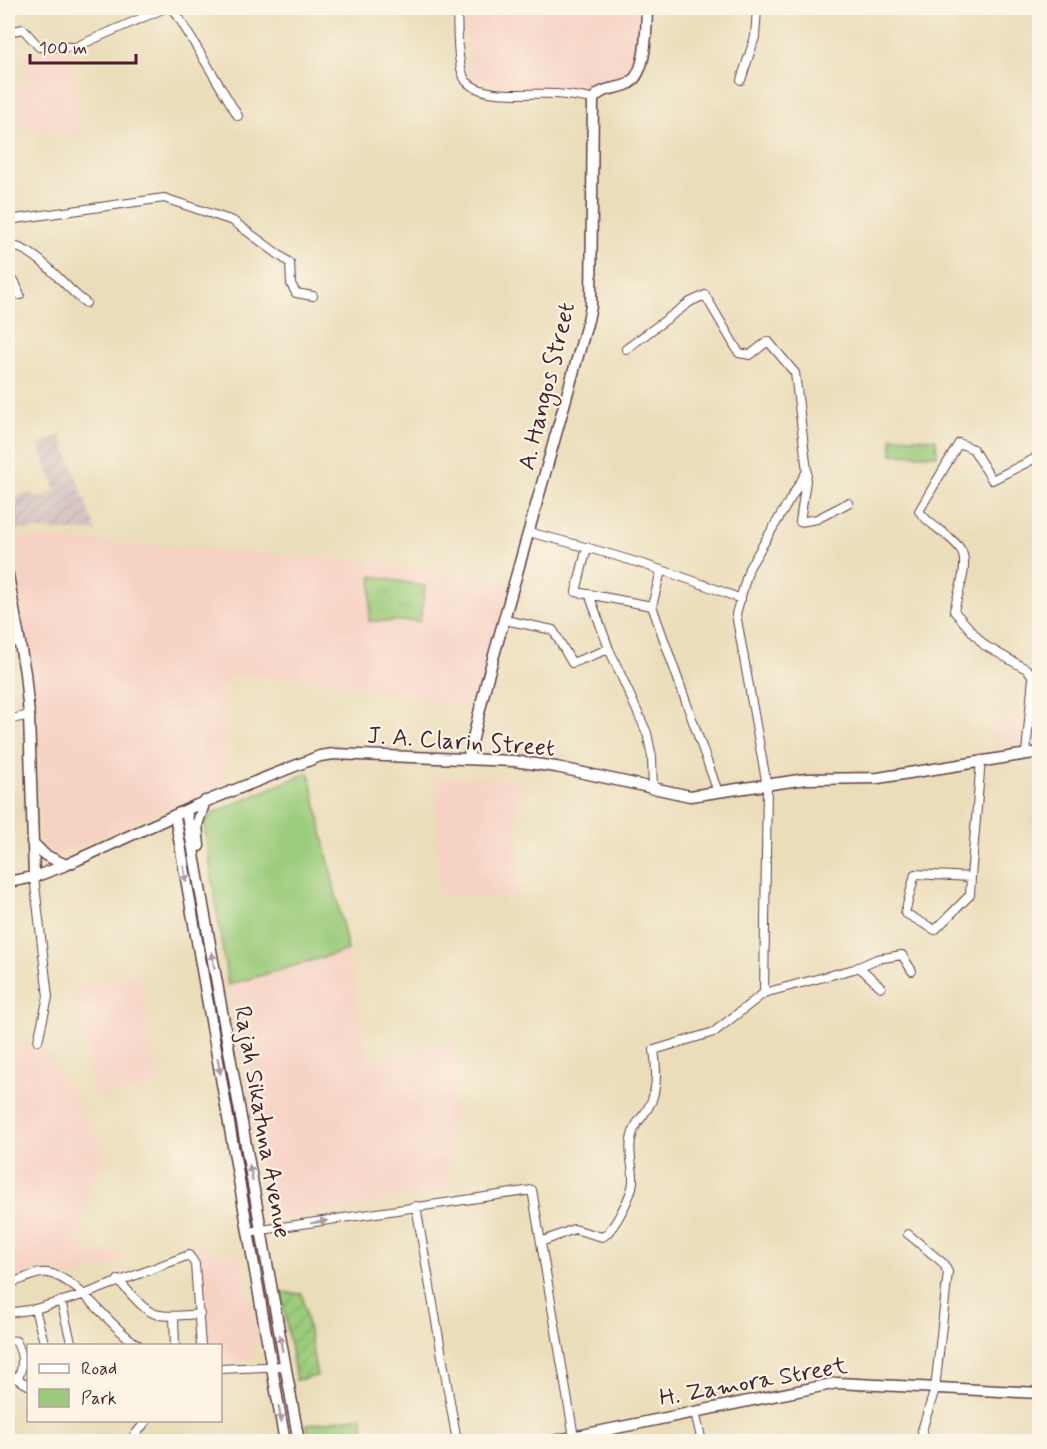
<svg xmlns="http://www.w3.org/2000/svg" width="1047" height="1449" viewBox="0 0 1047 1449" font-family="Mynerve,sans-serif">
<defs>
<pattern id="industrial-furrows" width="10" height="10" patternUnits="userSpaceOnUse" patternTransform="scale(1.5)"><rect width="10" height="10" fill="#d1bfbe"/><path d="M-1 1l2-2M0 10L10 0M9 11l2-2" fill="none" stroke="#b5a4a3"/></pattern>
<pattern id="grass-tufts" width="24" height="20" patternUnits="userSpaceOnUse" patternTransform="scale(1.5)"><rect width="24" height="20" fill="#9ccc7b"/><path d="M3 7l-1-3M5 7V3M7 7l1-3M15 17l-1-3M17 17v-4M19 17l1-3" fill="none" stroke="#88af6a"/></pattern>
<pattern id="garden-furrows" width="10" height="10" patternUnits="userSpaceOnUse" patternTransform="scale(1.5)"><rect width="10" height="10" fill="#9ccc7b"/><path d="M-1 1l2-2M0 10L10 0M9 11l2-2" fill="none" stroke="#88af6a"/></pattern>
</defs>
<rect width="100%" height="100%" fill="#fcf5e5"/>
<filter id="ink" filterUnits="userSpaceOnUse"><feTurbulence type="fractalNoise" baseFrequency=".0167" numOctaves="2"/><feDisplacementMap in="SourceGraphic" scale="12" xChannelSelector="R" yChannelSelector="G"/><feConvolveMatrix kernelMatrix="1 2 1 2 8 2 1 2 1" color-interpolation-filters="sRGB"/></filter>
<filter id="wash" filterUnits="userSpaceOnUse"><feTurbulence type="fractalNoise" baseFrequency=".008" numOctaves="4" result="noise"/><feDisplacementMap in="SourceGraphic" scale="24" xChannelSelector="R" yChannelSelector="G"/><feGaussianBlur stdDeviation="1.35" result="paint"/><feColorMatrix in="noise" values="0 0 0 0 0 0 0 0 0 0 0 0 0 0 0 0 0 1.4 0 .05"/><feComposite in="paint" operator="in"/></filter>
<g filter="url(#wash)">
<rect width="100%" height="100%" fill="#eaddba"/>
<path fill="#f6d2c4" d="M464,8h180l-6,59 -9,15 -122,7 -36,-8z
M73,49l8,87 -25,-2 -33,-9 -15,1v-40l22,-3 -4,-30z
M8,535l362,26 141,20 -36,127 -158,-28 -92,-4 1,107 -169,73 -15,-9 -3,-100 -7,-66z
M1023,715v29l-30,5 -5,-29z
M436,777l86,2 -4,36v84l-74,-5 -7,-27z
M348,950l21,112 88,-23 -7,150 -175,32 -7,-7 -40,-229z
M138,972l22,114 -65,13 -21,-113z
M42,1043l67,113 -17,23 -15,64 11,2 -1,8 36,2 -1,7 -51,16 -22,-14 -27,14 -14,3v-236z
M195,1242l26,13h21l15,84 -8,23 -28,1 -1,-17 -10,-1z"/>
<path fill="url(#industrial-furrows)" d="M61,435l35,96 -81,-1 -7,-27 19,-10 16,5 13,-8 -18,-46z"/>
<path fill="url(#grass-tufts)" stroke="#737653" stroke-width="1.5" d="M892,437l44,2 1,16 -45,-1z
M372,576l53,10 -5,35h-51z"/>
<path fill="#9ccc7b" stroke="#737653" stroke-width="1.5" d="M309,772l39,178 -120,35 -24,-161 9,-11z
M362,1416l4,25h-56l-3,-16z"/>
<path fill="url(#garden-furrows)" stroke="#737653" stroke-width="1.5" d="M281,1292l21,2 15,82 -21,4z"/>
</g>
<g filter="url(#ink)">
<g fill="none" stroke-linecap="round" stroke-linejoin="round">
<defs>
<path id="street" d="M173,8l65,108
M457,8c1,17 -1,59 9,73 16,19 67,11 90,13 12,1 25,3 37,5
M8,32l15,-3 16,18h36l90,-39
M741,80l14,-43 2,-29
M1040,142v13
M8,220l156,-22 69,23 57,42 1,21 5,9 17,3
M8,245c32,4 53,40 78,58
M8,282h7l5,13
M807,473l-7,49 17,-3 31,-16
M528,532c72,18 144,39 213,67
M587,547l-11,45 76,14
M661,571l-9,35 66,186
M589,594l20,55
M505,620l48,10 19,33 37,-14 38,84 5,24 1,33
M8,720l21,-5
M1026,753l7,-76 -5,-7 -44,-25 -30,-34c3,-16 16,-46 7,-61 -8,-14 -31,-23 -42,-39l40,-68 14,6 19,31 42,-21 6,-8
M34,877l14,120 -10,44
M971,877l-56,-3 -10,39 30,17 35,-35 1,-18 10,-117
M859,967l22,20
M764,993l90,-24 23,-10 25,-4 10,16
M416,1206l41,236
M248,1232l284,-42 42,247
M908,1234l35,29 5,9 -13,117 -13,41 1,12
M541,1242l33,-13 28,8c11,-5 30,-42 31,-55 1,-14 -5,-27 -2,-42 4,-19 8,-17 17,-32 10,-16 9,-39 6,-58l60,-18 50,-39 3,-207 -31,-172 13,-46 58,-97 -12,-98 -27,-32 -18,14 -11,-2 -34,-58 -15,7 -64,47
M118,1280c35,38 29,38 82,34
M8,1283c12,-1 27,-12 40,-10 32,6 63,57 92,73
M61,1301l11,45
M35,1309l10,37
M8,1313l27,-4 48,-14 106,-40 6,9 6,82
M174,1316l1,30
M8,1340l8,1c7,13 8,24 2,37
M220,1369l65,-3
M8,1374l20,11
M695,1412l7,30
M129,1442l18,-22"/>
<path id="secondary" d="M8,575l17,98 4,42 5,162
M8,639l12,4
M468,759l19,-79 101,-360 3,-14 2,-207c10,-12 20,-9 33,-14 22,-9 20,-57 21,-77
M186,810l113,632
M175,816l110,626
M32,842l13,13 21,10
M199,846l-2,-21 8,-24
M8,882l26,-5 32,-12 131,-60 123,-49 14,-2 180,7 42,6 134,29 116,-17 72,-1 162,-26
M548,1442l289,-59 203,10"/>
</defs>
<use href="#street" stroke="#623c40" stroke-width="10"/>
<use href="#secondary" stroke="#623c40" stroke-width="13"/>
<use href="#street" stroke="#fff" stroke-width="8"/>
<use href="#secondary" stroke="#fff" stroke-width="10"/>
</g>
<defs><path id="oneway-solid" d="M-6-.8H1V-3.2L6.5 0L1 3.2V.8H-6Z" transform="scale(1.5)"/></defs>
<g fill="#ae9aa0">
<use href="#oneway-solid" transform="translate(185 874) rotate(80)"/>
<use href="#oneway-solid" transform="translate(213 960) rotate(-100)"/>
<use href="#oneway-solid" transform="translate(219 1066) rotate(80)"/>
<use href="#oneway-solid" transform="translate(251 1173) rotate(-101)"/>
<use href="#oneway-solid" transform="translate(319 1222) rotate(-9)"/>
<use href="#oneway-solid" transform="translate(281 1343) rotate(-99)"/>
<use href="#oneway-solid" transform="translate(280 1414) rotate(80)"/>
</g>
</g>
<g text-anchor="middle" stroke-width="4.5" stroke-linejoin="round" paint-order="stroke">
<g font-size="24" fill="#4a1f2b" stroke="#fcf5e5">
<text transform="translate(546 386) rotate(-76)" y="8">A. Hangos Street</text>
<text transform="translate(461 741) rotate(4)" y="8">J. A. Clarin Street</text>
<text transform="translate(263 1122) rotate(80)" y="8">Rajah Sikatuna Avenue</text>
<text transform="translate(753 1381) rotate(-10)" y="8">H. Zamora Street</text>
</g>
</g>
<rect width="1047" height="1449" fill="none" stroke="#fcf5e5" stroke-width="30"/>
<rect x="27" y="1344" width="195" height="78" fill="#fcf5e5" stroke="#b59f9b" stroke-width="1.5"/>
<rect x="39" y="1364" width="30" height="9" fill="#ffffff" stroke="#b59f9b" stroke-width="1.5"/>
<text x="81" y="1374" font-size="18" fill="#4a1f2b">Road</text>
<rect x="39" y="1389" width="30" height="18" fill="#9ccc7b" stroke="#b59f9b" stroke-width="1.5"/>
<text x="81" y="1404" font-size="18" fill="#4a1f2b">Park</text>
<path d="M30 54v9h106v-9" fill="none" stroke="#4a1f2b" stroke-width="3"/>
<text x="39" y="54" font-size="18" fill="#4a1f2b" stroke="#fcf5e5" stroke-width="4.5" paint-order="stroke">100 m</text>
</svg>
